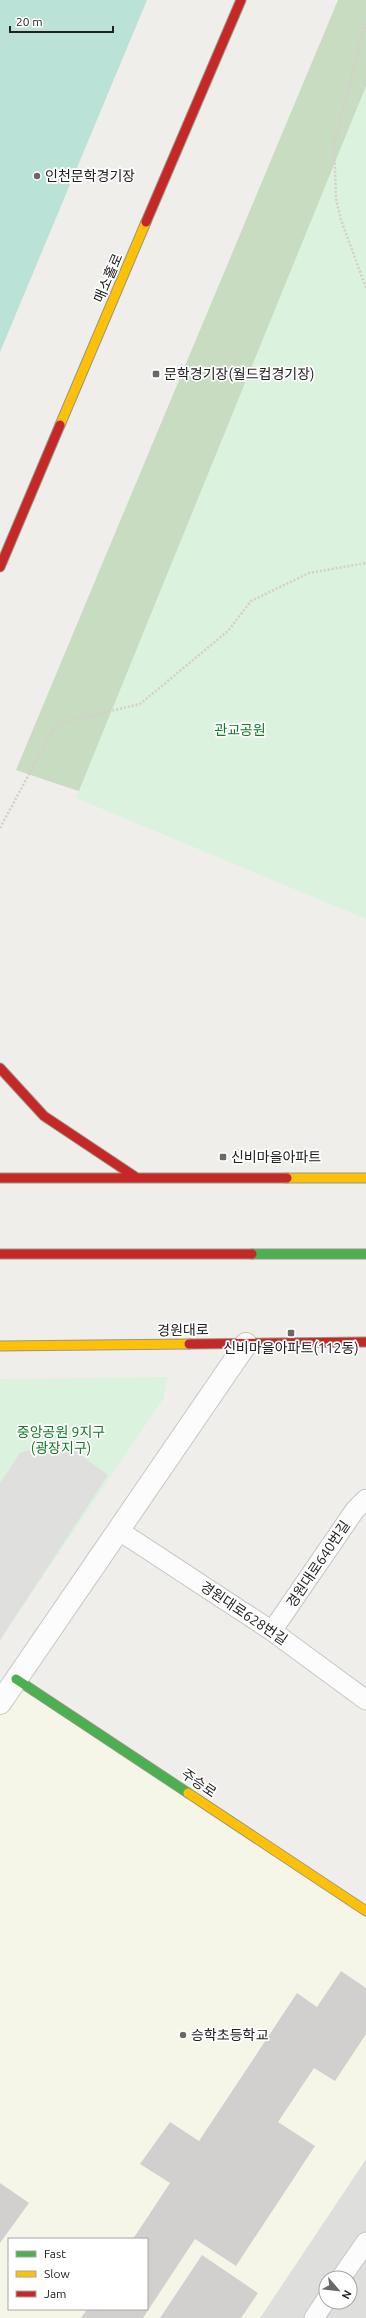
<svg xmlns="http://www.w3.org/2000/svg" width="366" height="2318" viewBox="0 0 366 2318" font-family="Ubuntu,'Noto Sans KR',sans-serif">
<rect width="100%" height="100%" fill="#efeeeb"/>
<path fill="#dededc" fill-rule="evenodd" d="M366,2159v159h-106zM326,2278h24v24h-24z"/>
<path fill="#f5f6e8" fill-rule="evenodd" d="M16,1679l350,232v248l-106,159h-260v-615zM9,2239h138v70h-138z"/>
<path fill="#c8dcc2" d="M338,0h28v888l-350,-118z"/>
<path fill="#dbf2de" d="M366,86v833l-290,-121z
M168,1377l-5,22 -163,241v-261z"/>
<path fill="#bae2d6" d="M0,0h147l-147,352z"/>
<path fill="#dfdfde" d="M60,1440l48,35 -108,165v-157l20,-30z"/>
<path fill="#d2d0ce" d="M341,1971l25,17v46l-31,47 -21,-13 -36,54 37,24 -79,120 -41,-27 -52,79h-62l6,-9h60v-70h-14l37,-56 -30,-19 30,-42 29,19 98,-148 20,14z
M0,2183l29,20 -29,40z
M202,2255l56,38 -17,25h-81z"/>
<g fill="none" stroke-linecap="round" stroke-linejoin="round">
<defs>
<path id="lane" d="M118,1530l154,101 94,69
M272,1631l83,-121 11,-11
M341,2278l25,-36
M314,2318l12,-18"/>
<path id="street" d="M0,1703l246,-359"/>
<path id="fast" d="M252,1254h114
M16,1679l172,114"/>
<path id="slow" d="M60,425l86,-203
M287,1178h79
M0,1346l189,-2
M188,1793l178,118"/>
<path id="jam" d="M146,222l95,-222
M0,567l60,-142
M0,1068l44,48 93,62
M0,1178h287
M0,1254h252
M189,1344l177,-2"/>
</defs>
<use href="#lane" stroke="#c6c6c4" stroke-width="21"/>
<use href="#street" stroke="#c6c6c4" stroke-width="24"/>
<use href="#fast" stroke="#949884" stroke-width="11"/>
<use href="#slow" stroke="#949884" stroke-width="11"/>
<use href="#jam" stroke="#949884" stroke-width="11"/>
<path stroke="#d7cdca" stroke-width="2.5" stroke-dasharray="2 2" stroke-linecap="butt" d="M366,23l-32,119 2,57 5,21 25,68
M0,828l56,-104 84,-20 88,-73 23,-30 58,-28 57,-10"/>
<use href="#lane" stroke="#fdfcfc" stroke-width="19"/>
<use href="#street" stroke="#fdfcfc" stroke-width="22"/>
<use href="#fast" stroke="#4caf50" stroke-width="9"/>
<use href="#slow" stroke="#ffc107" stroke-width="9"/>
<use href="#jam" stroke="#c62828" stroke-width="9"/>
</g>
<g fill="#696968" stroke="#fff" stroke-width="1.5">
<circle cx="37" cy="176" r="4"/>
<rect x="152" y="370" width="8" height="8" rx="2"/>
<rect x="219" y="1153" width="8" height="8" rx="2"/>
<rect x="287" y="1329" width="8" height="8" rx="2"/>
<circle cx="183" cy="2035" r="4"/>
</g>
<g text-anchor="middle" stroke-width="3.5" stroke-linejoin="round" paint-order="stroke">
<g font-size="14" fill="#212121" stroke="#fff" text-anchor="start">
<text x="45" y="181">인천문학경기장</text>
<text x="164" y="379">문학경기장(월드컵경기장)</text>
<text x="231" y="1162">신비마을아파트</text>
<text x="291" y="1353" text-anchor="middle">신비마을아파트(112동)</text>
<text x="191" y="2040">승학초등학교</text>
</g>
<g font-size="14" fill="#212121" stroke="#fff">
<text transform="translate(108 278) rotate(-67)" y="5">매소홀로</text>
<text transform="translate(183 1330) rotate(-1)" y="5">경원대로</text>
<text transform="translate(318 1564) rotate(-56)" y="5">경원대로640번길</text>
<text transform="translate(244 1613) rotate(34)" y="5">경원대로628번길</text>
<text transform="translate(199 1783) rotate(34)" y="5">주승로</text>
</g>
<g font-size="14" fill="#157a28" stroke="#fff">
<text x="240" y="735">관교공원</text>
<text x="61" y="1437">중앙공원 9지구<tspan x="61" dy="16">(광장지구)</tspan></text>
</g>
</g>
<rect x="8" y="2238" width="140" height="72" fill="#ffffff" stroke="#a6a6a6"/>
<rect x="16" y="2251" width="20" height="6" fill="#4caf50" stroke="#a6a6a6"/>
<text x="44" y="2258" font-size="12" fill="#212121">Fast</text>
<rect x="16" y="2271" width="20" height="6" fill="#ffc107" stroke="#a6a6a6"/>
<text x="44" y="2278" font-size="12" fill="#212121">Slow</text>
<rect x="16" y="2291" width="20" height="6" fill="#c62828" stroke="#a6a6a6"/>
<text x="44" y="2298" font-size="12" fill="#212121">Jam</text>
<g transform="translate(338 2290) rotate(118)"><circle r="19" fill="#ffffff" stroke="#a6a6a6"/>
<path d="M0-3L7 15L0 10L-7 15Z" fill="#696968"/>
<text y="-6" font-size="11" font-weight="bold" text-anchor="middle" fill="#212121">N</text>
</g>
<path d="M10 26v6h103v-6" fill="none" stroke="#212121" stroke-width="2"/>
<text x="16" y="26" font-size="12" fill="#212121" stroke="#ffffff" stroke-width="3" paint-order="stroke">20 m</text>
</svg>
